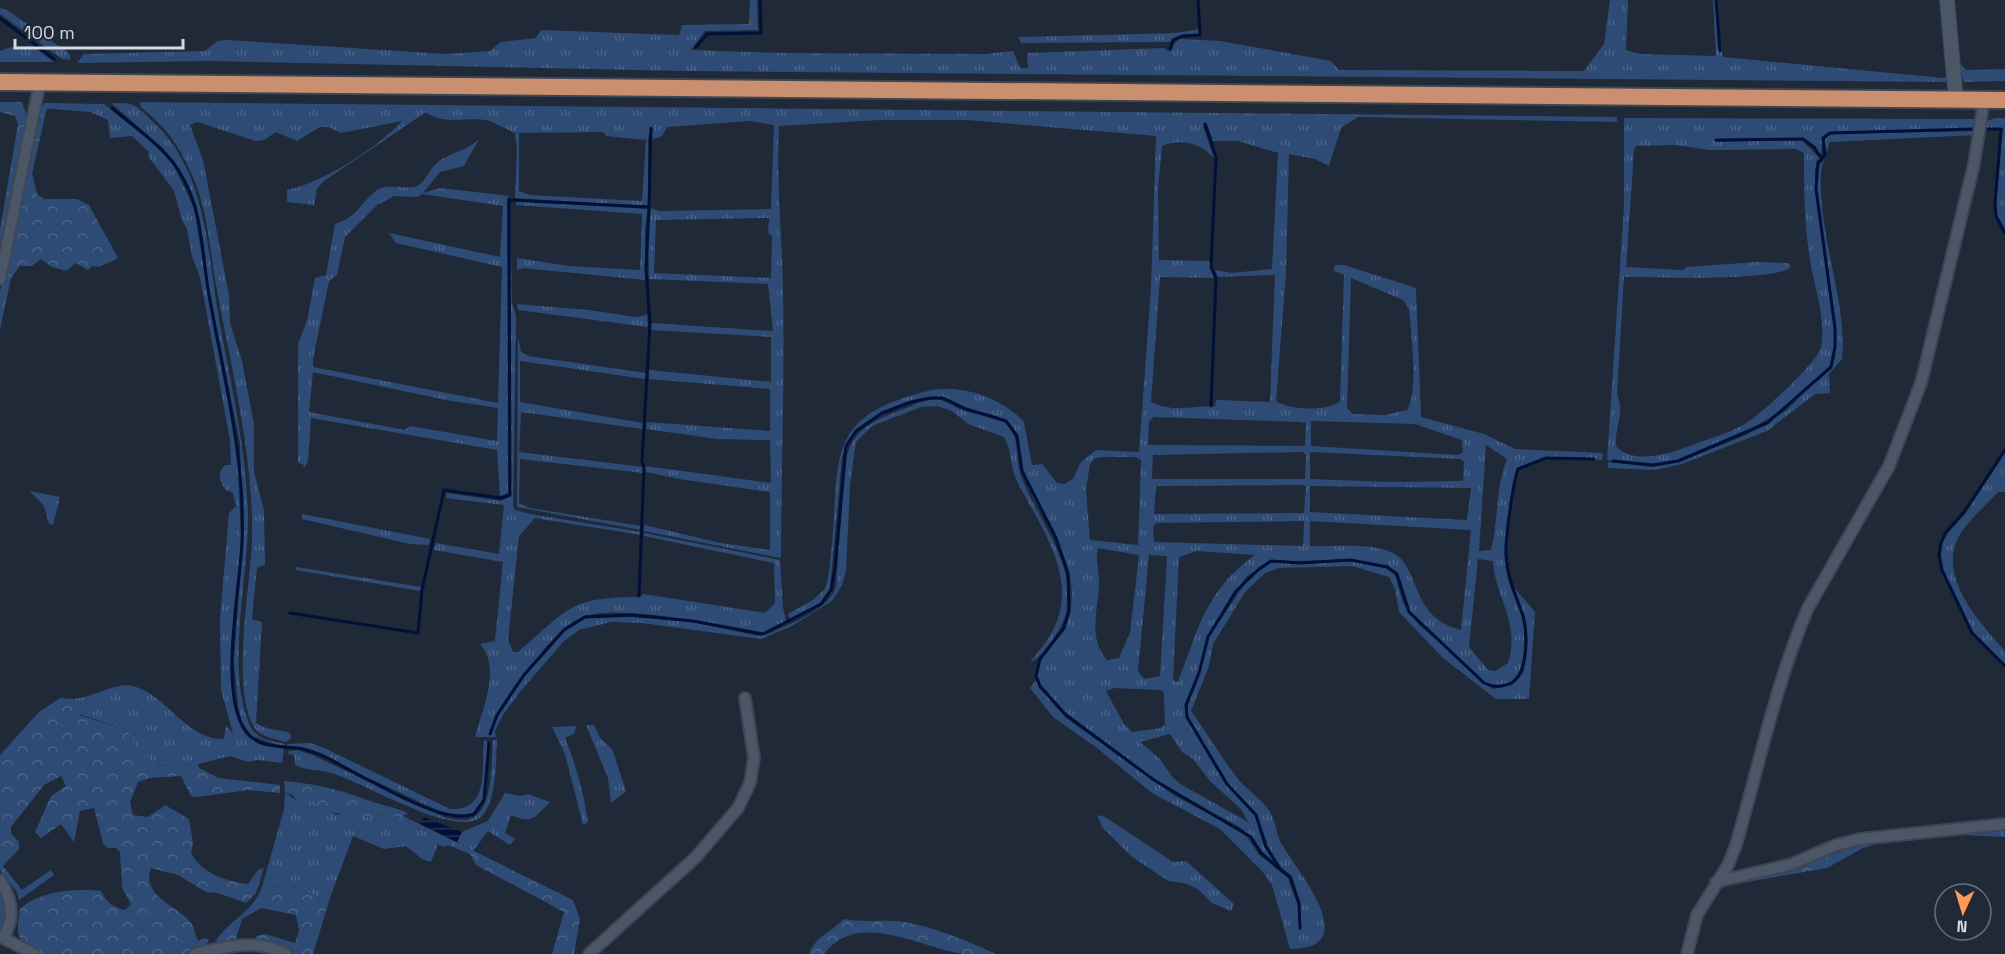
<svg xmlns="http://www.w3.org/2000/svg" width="2005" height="954" viewBox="0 0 2005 954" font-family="'Space Grotesk',sans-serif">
<defs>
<pattern id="grass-tufts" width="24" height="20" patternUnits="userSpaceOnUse" patternTransform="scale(1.5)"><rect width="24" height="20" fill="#2e4b76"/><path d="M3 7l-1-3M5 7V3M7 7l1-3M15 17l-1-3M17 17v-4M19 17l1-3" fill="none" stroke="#4b6489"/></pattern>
<pattern id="forest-crowns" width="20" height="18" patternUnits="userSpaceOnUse" patternTransform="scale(1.5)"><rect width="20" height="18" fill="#2e4b76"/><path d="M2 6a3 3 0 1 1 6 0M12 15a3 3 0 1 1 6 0" fill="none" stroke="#4b6489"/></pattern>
<pattern id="water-rules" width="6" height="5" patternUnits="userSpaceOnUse" patternTransform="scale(1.5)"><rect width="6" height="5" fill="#001036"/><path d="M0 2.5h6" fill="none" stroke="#243253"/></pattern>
</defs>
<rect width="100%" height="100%" fill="#1f2938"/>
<path fill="url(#grass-tufts)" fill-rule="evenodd" d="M750,0h7l1,30 -53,1 -14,19 90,3 204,1 28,-3 7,17h8l-1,-15 137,-5 4,3 4,-1 2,-6 6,-5 40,2 111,20 8,9 245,1 20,-27 6,-44h18l-2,50 14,4 76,2 -3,-56h4l1,33 5,24 220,21 7,-3 -1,7 -1266,-11 -473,-10 -133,2 7,-9 121,-3 13,-10 9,-1 219,14 44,-3 11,-9 35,-4 5,-8 138,5 3,-10 67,-1z
M0,8l7,2 59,41 4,4v5l-8,-1 -62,-45z
M1199,29l-1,5 -17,1 -12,7 -148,1 -2,-6 157,-4z
M32,46l22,16h-54v-11l11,-4z
M1955,58l11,12 39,-1v12l-41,1z
M140,102l1477,15v5l-259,-5 -17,11 -12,38 -14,-7 -26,-5 -3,119 -10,128c13,9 52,11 64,0l4,-126 -10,-4 1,-6h9l72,23 5,129 63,17 31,15 88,4 -1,7 -57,-3 -28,11c-7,20 -14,80 -11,101 2,17 11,32 16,48 4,13 3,54 -7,63 -6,5 -15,5 -22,6l-8,-4 -75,-71 -12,-38 -10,-7 -37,-7 -51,2 -29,-1 -25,17 -39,59 -9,37 -13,32 1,13 40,67 29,31 10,31 11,17c-16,-10 -22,-28 -38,-38 -20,-11 -41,-20 -61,-31 -26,-15 -49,-37 -73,-54 -23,-17 -45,-31 -62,-53 -19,-26 23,-51 28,-76 11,-56 -33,-93 -47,-140 -5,-15 -1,-30 -10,-44 -9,-13 -25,-14 -40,-18 -11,-2 -19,-10 -29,-12 -22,-7 -72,16 -87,32 -8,8 -12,17 -15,27l-12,132 -10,14 -29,17 -3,-6 25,-14 12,-11c5,-15 5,-30 7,-45 8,-90 -6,-128 96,-153 32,-7 73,6 96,31l8,43 10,-1 15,19 7,1 9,-5 8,-17 15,-12 43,2 12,-164 5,-152 -189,-16h-87l-101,6c-3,56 3,108 4,163 2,90 -2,180 -2,269l-137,-27v-6l77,18 49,7v-58l-91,-13 -33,-7 -1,-6 126,17 -1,-43 -53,-1 -71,-10 1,-7 123,9v-42l-121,-10v-9l122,12v-45l-120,-7v-7l122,8 -5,-47 -119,-5 -1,-49 3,-22 9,3 111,-2 3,-84 -24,-4 -83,6 -5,9 -11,4 2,-12h-3l-2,12v66l-133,-8 2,-48 -2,-17c-7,-3 -23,-12 -29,-13 -18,-3 -47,5 -60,-8l-102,69 -7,8 -3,16 -27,-3v-12c36,-7 90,-42 115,-69l-61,12 -13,-6h-8l-23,14 -21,-9 -12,8 -8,1 -59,-19 -7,3 13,35 26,135 1,28 12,38 12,64v47l10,38 1,55 -8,2 -5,52 10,3 -6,101c10,7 22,6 34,10l1,5 -5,4c-11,-4 -25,-4 -32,-15 -23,-36 -4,-141 -2,-185 2,-86 -20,-169 -35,-252 -8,-40 -8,-78 -25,-115 -14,-32 -25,-46 -51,-68zM1207,124l6,17h25l40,12 -6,116 -40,4 -17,-3 3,7 57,-2 -5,127 -54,-2 -1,6c-22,0 -41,7 -64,-4l9,-125 54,1 -5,-17 -50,-1 -1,-71 4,-43c18,-8 39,-3 52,12l-11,-32zM603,132l3,4 40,4 -4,61 -112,-6 -11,-4v-58zM769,218l-1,15 4,3 -1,42 -117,-5 2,-53zM1351,278l52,22 6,9c2,23 10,83 -2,101l-22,5 -32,-1 -6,-6zM1154,417l146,5 6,1 -1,23 -157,-1 1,-24zM1311,421l104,3 47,16 1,12 -5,3 -147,-9zM1486,445l21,14c-12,30 -8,60 -16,91l-12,1zM1303,452l3,3 -1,24h-153l1,-24zM1310,452l151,7 3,3 -1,19 -75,1 -78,-3zM1100,457h36l5,3 -3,85 -48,-5 -4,-51 4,-25 4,-5zM1304,485l2,2 -2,26 -150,1 2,-28zM1310,486l161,2 -4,32 -157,-8zM1304,521l-1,25 -149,-4 -1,-15 3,-4zM1310,521l161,9 -10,100c-53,-14 -39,-62 -68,-77 -24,-11 -57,-6 -83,-7zM1098,548l41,7 -9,78 -11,25 -12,2c-20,-22 -8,-53 -8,-79 0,-12 -4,-22 -1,-33zM1197,551l58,4c-50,36 -56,73 -77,127l-5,-2 6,-123zM1149,555l18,1 -7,120 -16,3 -6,-8zM1478,559l15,2c2,37 28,62 15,102l-13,8 -7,-1 -19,-23zM1114,688l47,2 3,3 1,32 -4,3 -29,4 -8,-8 -18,-33zM1170,734l12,18 11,7 17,22 31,28 7,13 -66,-37 -9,-7 -13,-19 -20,-17z
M45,103l59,1 57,45 12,15 21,44 13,80 30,156 4,96 -10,120 5,46 4,17 10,15 34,11 -2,14 -24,-3 -10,2 -18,-6 -32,8 -44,2 -15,-9 -10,-25 -5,-3 -48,-16 -2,-14c18,-1 41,-17 59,-13 33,8 54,55 91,53l2,-13 7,7 -12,-43 -1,-71 9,-106 7,-7 -3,-13 -7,-3c-7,-9 -9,-17 -1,-25h6l-1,-25 -30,-163 -8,-21 -5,-27 -5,-9 -8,-29 -26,-35 1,-4 -17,-16 -22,2 -2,-18 -18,-8 -49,-4z
M111,103c6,1 17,-1 22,2 6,2 13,10 17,14 59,51 57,137 70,206 12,63 26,125 28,189 1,63 -23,156 2,212 7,14 22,15 35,18v3l-33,-11 -10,-14 -4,-16 -4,-45 9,-121 -3,-97 -31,-155 -12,-81 -22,-45 -13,-15z
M1624,118l354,1v9l-148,4 -8,6 -1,19 -7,-11 -11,-7 -88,1 1,2 86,-2 18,19 -5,10v20l19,140v18l-4,20 -49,44 -35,21 -69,28 -24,4 -46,-4 17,-254zM1676,145l34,5 86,-1 8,4c0,33 0,66 5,100 3,28 18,65 12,94 -4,16 -54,61 -69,72 -16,13 -43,19 -62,27 -21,8 -57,19 -74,0 -1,-22 9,-31 1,-52l7,-117c29,0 150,5 167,-10l-3,-4 -30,-1 -72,5 -3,3 -57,-3 8,-117 2,-4z
M1995,118h10v112l-8,-14 -1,-12 7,-76h-17l1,-7z
M1978,131l-1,4 -148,7c-1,10 -7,20 -8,30 -3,59 21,115 22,173l-1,14 -13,15 1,19 -15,1 -48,37 -85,33 -26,6 -48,-2v-6l44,5 27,-5 67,-27 40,-24 28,-29 16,-12 5,-12 1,-31 -19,-139 1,-20 8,-13 -1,-16 5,-5z
M479,139l-15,27 -24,6 -17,21 17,-5 70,8 -3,2 1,295 -8,3 -3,-46 -186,-32 -3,43 -4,7 -1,-4 -5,-1v-119l9,-23 8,-43 11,-3 9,-51c22,-6 26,-22 42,-34 11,-7 25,-1 37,-3 12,-3 15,-19 25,-26 13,-9 28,-10 40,-22zM422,194l81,12 -3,51 -111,-24 7,10 106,24 -4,136 -185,-36v-8l16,-78 8,-6 8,-38 32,-32 17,-9 24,1zM313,372l138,29 47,7 -1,33 -87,-15 -5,4 -96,-18z
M516,201l132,8 -3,20v51l-122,-12 -6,2v-12l52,8 71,4 2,-56 -126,-9z
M510,202l2,101 4,13 -3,190 2,4 15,4 111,18v3l-106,-17 -16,18 -11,104 5,12h5c51,-43 50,-55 122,-55l3,-3 122,19 10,-10 -1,-40 -130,-27v-3l136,27 3,48 3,13 -23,12h-7c-40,-8 -132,-29 -171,-17 -22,7 -40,33 -54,49 -17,20 -34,44 -42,70l9,-19 27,-41 41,-45 20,-12 46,-1 60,5 67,14 9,-2c22,-11 59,-22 68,-47l9,-123c6,-35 29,-44 59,-55 11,-5 26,-13 39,-8 9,3 16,9 25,11 12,3 29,3 39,12 13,13 8,35 14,52 18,49 72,106 34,160 -7,10 -14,22 -25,26 8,-10 16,-19 22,-30 29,-54 -12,-105 -35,-151 -7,-14 -5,-30 -13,-44l-36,-13 -16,-13 -15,-5 -16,1 -49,19 -16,16 -6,43 -4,86 -4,14 -10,16 -40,25 -31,13 -119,-16 -31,-1 -32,8 -15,11 -45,52 -16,22 -8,16 1,6h-21c7,-28 27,-68 5,-93l15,-3 8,-79 -69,-12 2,-7 63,11 5,-49 -58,-7 1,-5 54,8 10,-5z
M517,304l71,6 48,7 11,-2 1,12 -130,-17z
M518,337l3,15 7,4 118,17 -1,6 -125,-18v41l123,21v6l-122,-17 -2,40 124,15v6l-123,-14 -1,44 11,5 111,18v4l-124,-23z
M2005,453v39h-7c-13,14 -31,29 -40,46 -20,40 22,85 47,113v13l-32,-32 -30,-62 -2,-15 1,-12 6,-10 18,-20z
M30,491l30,6 -7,28 -4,-1 -5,-18z
M302,514l128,25 -1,6 -19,-1 -108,-25z
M1351,561l35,7 9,7 8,28 15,21 75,65 19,-4 12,-13 3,-42 -2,-13 -13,-32 23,27 -6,87h-33l-53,-41 -44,-46 -4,-23 -6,-12 -37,-11 -74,2 -14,6 -19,18 -32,52 -4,22 -18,45c16,22 30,46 47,68 10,12 24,20 32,33 6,10 6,21 11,31 15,27 85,106 9,106l-18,-64 -10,-14 -42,-42 -68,-36 -55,-45 -44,-31 -23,-29 6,-8 3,8 27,30 109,78 61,32 11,9 12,18 29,23 10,28 3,25 -1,-29 -8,-26 -11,-8 -13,-22 -11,-31 -29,-32 -40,-66v-12l12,-31 9,-37 39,-58 24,-17 28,2z
M296,567l125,20 -1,4 -124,-21z
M586,725h8l6,13 12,11 14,42 -15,12 -3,-25z
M576,726l-2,8 -9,4c11,27 19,55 23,84l-5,3 -18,-71 -13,-27z
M484,740l3,1c0,18 3,62 -14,72 -7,4 -16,3 -23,3l-137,-64 -26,-5v-3l23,-1 12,4 128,62c40,2 31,-40 34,-69z
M493,740h4c-1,19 0,68 -19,79 -29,16 -115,-37 -147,-46 -12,-4 -24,-2 -36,-8l-1,-10 -6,-1 1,-3 8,-1 15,5 134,63c8,1 17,3 24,1 24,-8 21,-58 23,-79z
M285,793l11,7 14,-4 26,19 14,-3 18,5 6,-4 25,5 32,16 3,9 4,1 -7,18 -9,-3 -16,-13 -22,3 -31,-13 -23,62h-9l-29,-12 -30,1 22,-78z
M505,793l16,3 7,-2 22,8c-16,16 -17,22 -39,13l-6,18 10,6 -5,6 -22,-14 -15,20 -16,-9 5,-10 26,-11z
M1097,815l8,2 68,45 13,-1 48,43 -3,7 -19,-8 -14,-14 -14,-6 -16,-2 -37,-25 -29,-29z
M2005,828v9l-63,-3z"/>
<path fill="url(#forest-crowns)" d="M0,102h22l6,18 -28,141v-32l18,-105 -3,-8 -15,-4z
M41,108h6l-15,65 5,21 7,5h33l12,6 29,53 -19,9 -7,-1 -4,4 -12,-7 -10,8 -14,-4 -11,-8 -9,7h-12l-9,12 -11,52v-38z
M60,698l14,1 5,16 45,14 5,3 10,24h8l7,10 44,-2 1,4 20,10 61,7v8l-32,-3 -51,7 -6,-1 -10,-20 -31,2 -12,4 -8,20 3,13 15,2 17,-12 24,14 4,24 -2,9c8,21 37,30 57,32l10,-14 6,-2 -8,25 -10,10 -28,-10 -12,-1 -28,-17 -27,-7c-10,29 26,37 40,55 4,5 4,12 7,18l6,-3 5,2 -5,9 -18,5h-145c-26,-12 -25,-20 -21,-45 19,-18 55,-21 81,-18 5,10 12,17 24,19l6,-6 -9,-16 -2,-36 -4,-4h-9l-4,-5 -9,-35 -14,3 -6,31 -13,-18 -20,14 -6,-6 16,-36 15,-10 -5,-10 -17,9 -33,42v6l8,9v7l-16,17 19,24 29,-20 3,5 -35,25 -2,-8 -17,-22v-115l39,-43z
M284,781c33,3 53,8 83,19 13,5 28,7 41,13l-5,3 170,84 7,19 -6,35h-22l12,-42 -88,-47 -6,-11 -22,-9 -4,2 -10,-4 -3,-9 -32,-16 -24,-5 -7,4c-20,-5 -46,1 -58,-21l-4,6 -7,3 -6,-10 -8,-2z
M1884,841l-21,7 -36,20 -109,19 83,-21 53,-20z
M292,886l29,12h9l-17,56h-19l-15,-10 -24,-3 1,-5 9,-2 30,9 4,-12 -3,-16 -35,-7 -19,11 -7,23 -22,4c11,-23 41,-34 49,-59z
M0,891c9,16 7,27 0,44z
M844,919c20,4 40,0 60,3 31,5 63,19 92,32 -11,0 -22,0 -33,0 -43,-6 -105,-45 -139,0h-15c6,-17 23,-23 35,-35z"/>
<path fill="url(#water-rules)" d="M424,817l38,15 -5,10 -37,-18z"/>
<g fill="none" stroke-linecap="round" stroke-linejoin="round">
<path stroke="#001036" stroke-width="3" d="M1716,0l4,51
M0,18l54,41
M696,47l11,-13 54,-1 -1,-33
M1170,49l3,-9 9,-4 18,-1 -2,-35
M112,108c25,22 55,40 71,70 19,33 19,73 25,111 14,84 38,167 34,253 -2,48 -24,151 4,190 12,16 34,14 51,16 24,3 49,21 71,32 27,13 77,44 106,34l10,-14 5,-57
M1205,124l11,33 -5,110 5,11 -5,128
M1987,129h14l-6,75 1,12 9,17
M1822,159l3,-5 -2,-16 7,-5 145,-4
M2005,450l-41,62 -18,20 -5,11 -2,12 3,15 30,63 33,33
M1613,461l40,4 25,-4 89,-38 64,-56 4,-20v-19l-19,-139 2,-27 4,-3 -8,-12 -11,-8 -87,1
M639,596l5,-129 -2,-6 8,-138 -4,-54 3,-62
M290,613l128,20 4,-43 22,-100 57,8 9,-3 -1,-295 140,7 2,-79
M490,734l7,-19 27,-40 40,-45 21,-13 46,-2 62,6 70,13 58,-30 10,-14 4,-22 11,-122 10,-15 26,-18 29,-11 20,-4h12l23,11 40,12 11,15 5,35 34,67 12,36 1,37 -5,17 -24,31 -4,17 4,10 26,29 88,65 97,57 10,16 29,24 9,26 1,25
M1279,867l-13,-20 -10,-32 -29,-31 -40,-67 -1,-12 13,-32 9,-36 28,-46 23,-22 12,-8 29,2 51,-3 36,7 10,7 12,38 75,71c9,4 13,4 22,2 23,-5 22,-50 17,-69 -7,-21 -16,-38 -17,-61 -1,-15 7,-72 12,-86l28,-11 48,1"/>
<defs>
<path id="minor" d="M0,279l40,-197
M0,880c12,19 16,38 3,58l31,16
M1716,882l76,-18 44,-19 24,-6 145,-15
M195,954c29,-7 64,-16 91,0
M589,954l107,-97 42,-49 12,-25 4,-25 -9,-60
M1687,954l10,-39 31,-50 8,-20c23,-79 39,-160 72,-237l81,-142 32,-83 53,-219 10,-64"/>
<path id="tertiary" d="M1947,0l9,100"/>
<path id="trunk" d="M0,82l2005,18"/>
</defs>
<use href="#minor" stroke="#3e4652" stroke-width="14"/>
<use href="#tertiary" stroke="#3e4652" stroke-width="16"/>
<use href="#trunk" stroke="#3e4652" stroke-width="20"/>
<use href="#minor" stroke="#4b5667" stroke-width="10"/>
<use href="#tertiary" stroke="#4b5667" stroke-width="14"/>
<use href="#trunk" stroke="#ca8f6e" stroke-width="16"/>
</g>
<g transform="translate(1963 912) rotate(184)"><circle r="28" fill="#1f2938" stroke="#67707d" stroke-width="1.5"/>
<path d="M0-4.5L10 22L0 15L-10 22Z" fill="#ff9a5b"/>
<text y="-9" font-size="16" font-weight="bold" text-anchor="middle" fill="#d4dae4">N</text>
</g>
<path d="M15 39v9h168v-9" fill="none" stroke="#d4dae4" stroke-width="3"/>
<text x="24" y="39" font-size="18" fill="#d4dae4" stroke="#1f2938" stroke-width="4.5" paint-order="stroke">100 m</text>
</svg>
